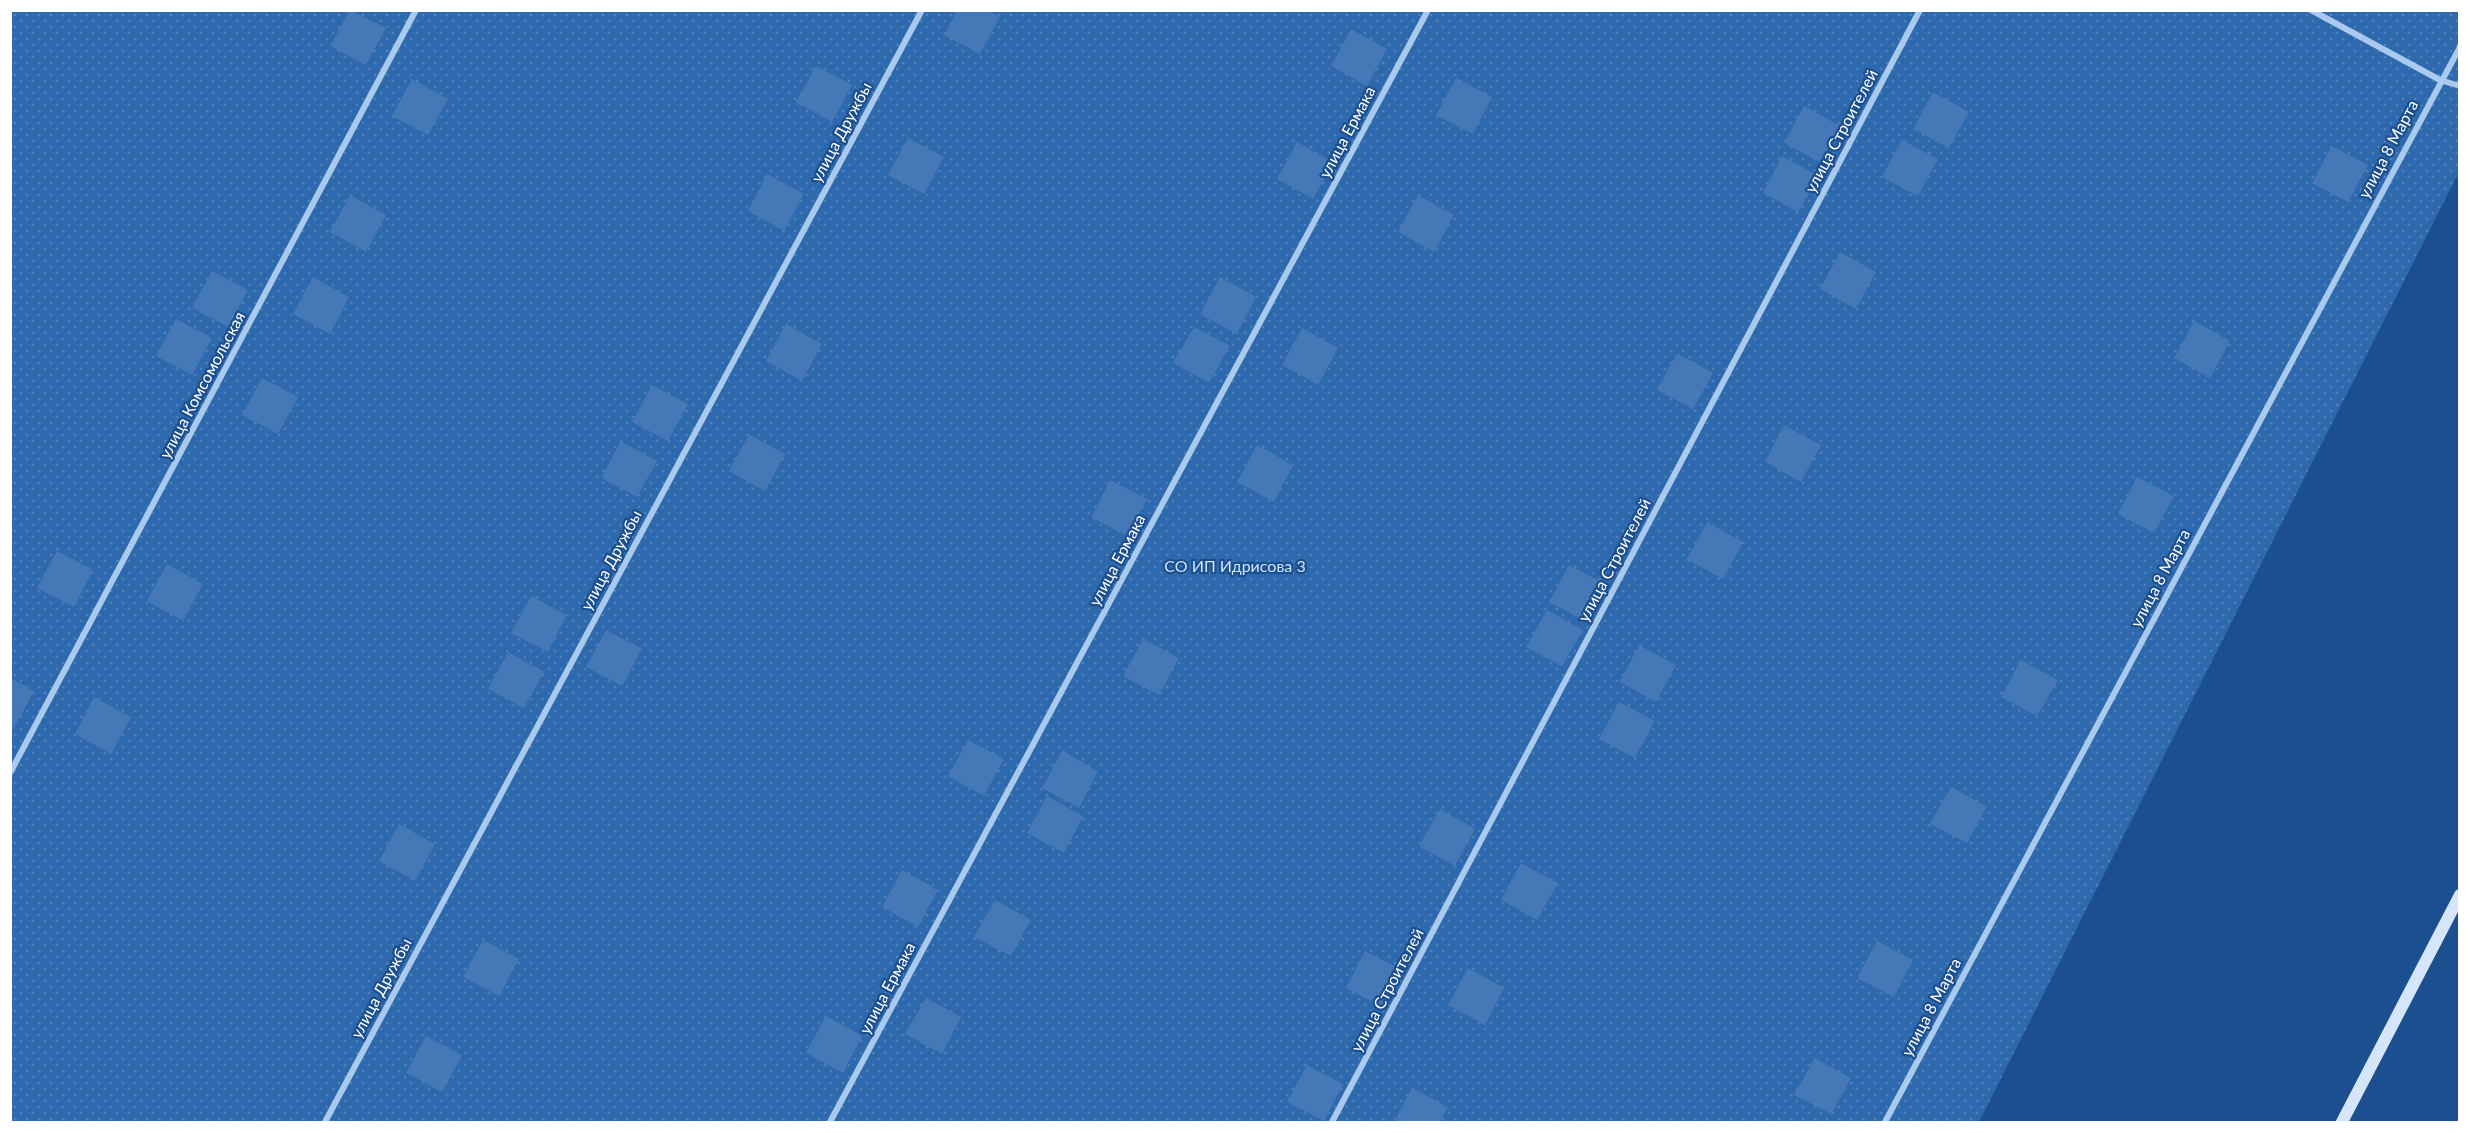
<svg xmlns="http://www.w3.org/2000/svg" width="2470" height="1133" viewBox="0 0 2470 1133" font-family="Lato,sans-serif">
<defs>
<pattern id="garden-dots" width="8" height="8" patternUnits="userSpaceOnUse" patternTransform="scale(1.5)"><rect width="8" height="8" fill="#2e69ad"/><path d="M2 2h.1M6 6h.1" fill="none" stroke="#4d80b9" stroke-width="1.8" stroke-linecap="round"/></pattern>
</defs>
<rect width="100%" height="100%" fill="#1b4f8f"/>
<path fill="url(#garden-dots)" d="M10,11h2449v161l-480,950h-1968z"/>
<path fill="#4478b7" d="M350,10l36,18 -20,37 -36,-19z
M957,10h30l13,7 -20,37 -36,-19z
M1351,29l36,20 -20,37 -36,-20z
M816,66l36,19 -20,37 -36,-20z
M1456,78l36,19 -19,37 -37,-19z
M412,79l36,20 -20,36 -36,-19z
M1933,92l36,20 -20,36 -36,-19z
M1804,106l36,20 -20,36 -36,-19z
M908,138l36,19 -20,37 -36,-19z
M1902,140l36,19 -20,37 -36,-19z
M1297,142l36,20 -20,37 -36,-20z
M2332,146l36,19 -20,37 -36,-19z
M1782,156l37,20 -21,36 -35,-19z
M767,174l37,20 -20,37 -36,-20z
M350,195l36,20 -20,37 -36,-20z
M1418,195l36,20 -20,37 -36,-20z
M1840,252l36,20 -20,37 -36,-20z
M212,271l36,19 -20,37 -36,-19z
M313,277l36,20 -19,37 -37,-20z
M1220,277l36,20 -19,37 -37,-20z
M176,319l36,19 -20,37 -36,-19z
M2194,321l36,20 -20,37 -36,-20z
M786,324l36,20 -20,37 -36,-20z
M1194,327l36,19 -21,37 -36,-20z
M1302,328l36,20 -20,37 -36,-20z
M1677,353l36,20 -20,36 -36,-19z
M262,378l36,19 -20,37 -36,-19z
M652,385l36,19 -20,37 -36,-19z
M1784,425l37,20 -20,37 -36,-20z
M749,434l36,20 -20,37 -36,-20z
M621,441l36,20 -20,36 -36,-19z
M1257,445l36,20 -19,37 -37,-20z
M2137,477l37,19 -20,37 -36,-19z
M1110,480l37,19 -20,37 -36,-19z
M1707,522l36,20 -20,37 -36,-20z
M57,551l36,19 -19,37 -37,-19z
M167,564l36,20 -20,37 -36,-20z
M1569,565l36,19 -20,37 -36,-19z
M531,596l36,19 -19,37 -37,-19z
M1547,610l36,20 -21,36 -36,-19z
M606,630l36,19 -20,37 -36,-19z
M1143,639l36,19 -20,37 -36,-19z
M1639,645l37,20 -20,37 -36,-20z
M508,652l36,20 -20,36 -36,-19z
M2021,660l37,20 -21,36 -36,-19z
M10,678l24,13 -20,37 -4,-2z
M94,697l37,20 -20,37 -36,-20z
M1619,702l36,19 -20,37 -36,-19z
M968,740l36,19 -20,37 -36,-20z
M1062,751l36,20 -19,37 -37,-20z
M1951,787l36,20 -20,36 -37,-19z
M1047,796l36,20 -19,37 -37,-20z
M1440,809l35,20 -20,37 -36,-20z
M399,824l36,20 -20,37 -36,-20z
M1521,863l37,20 -21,37 -36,-20z
M902,870l36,20 -20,37 -36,-20z
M995,900l36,20 -20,36 -37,-19z
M483,940l36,19 -20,37 -36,-19z
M1877,941l36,19 -19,37 -37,-19z
M1365,951l37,19 -20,37 -36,-19z
M1468,968l36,20 -19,37 -37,-20z
M926,998l35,19 -19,37 -37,-20z
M826,1016l36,20 -19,37 -37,-20z
M426,1036l36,19 -20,37 -36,-19z
M1815,1058l36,20 -20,36 -37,-19z
M1307,1065l36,19 -19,37 -37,-19z
M1412,1088l36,19 -8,15h-46z"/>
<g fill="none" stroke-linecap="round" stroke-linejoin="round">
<path stroke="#a9c9ee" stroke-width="6" d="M2311,10l129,70 20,6
M10,773l406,-763
M325,1122l597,-1112
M830,1122l598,-1112
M1332,1122l588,-1112
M1885,1122l575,-1075"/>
<path stroke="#d6e6fa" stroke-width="12" d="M2342,1122l118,-227"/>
</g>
<g text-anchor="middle" stroke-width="4.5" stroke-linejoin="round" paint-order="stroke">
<g font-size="16" fill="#fff" stroke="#1b4f8f">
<text transform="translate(1841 131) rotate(-62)" y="6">улица Строителей</text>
<text transform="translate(841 132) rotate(-62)" y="6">улица Дружбы</text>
<text transform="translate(1347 132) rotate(-62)" y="6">улица Ермака</text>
<text transform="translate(2388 149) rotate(-62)" y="6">улица 8 Марта</text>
<text transform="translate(202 385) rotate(-62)" y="6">улица Комсомольская</text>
<text transform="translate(611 560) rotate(-62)" y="6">улица Дружбы</text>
<text transform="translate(1117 560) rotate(-62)" y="6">улица Ермака</text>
<text transform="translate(1614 560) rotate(-62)" y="6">улица Строителей</text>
<text transform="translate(2160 578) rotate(-62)" y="6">улица 8 Марта</text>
<text transform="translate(381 988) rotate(-62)" y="6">улица Дружбы</text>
<text transform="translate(887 988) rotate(-62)" y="6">улица Ермака</text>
<text transform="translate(1387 990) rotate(-62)" y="6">улица Строителей</text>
<text transform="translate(1931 1007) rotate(-62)" y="6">улица 8 Марта</text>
</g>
<g font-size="16" fill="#cfe3fa" stroke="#1b4f8f">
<text x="1235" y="572">СО ИП Идрисова 3</text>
</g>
</g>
<rect width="2470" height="1133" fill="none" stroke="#ffffff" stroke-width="24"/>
</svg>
